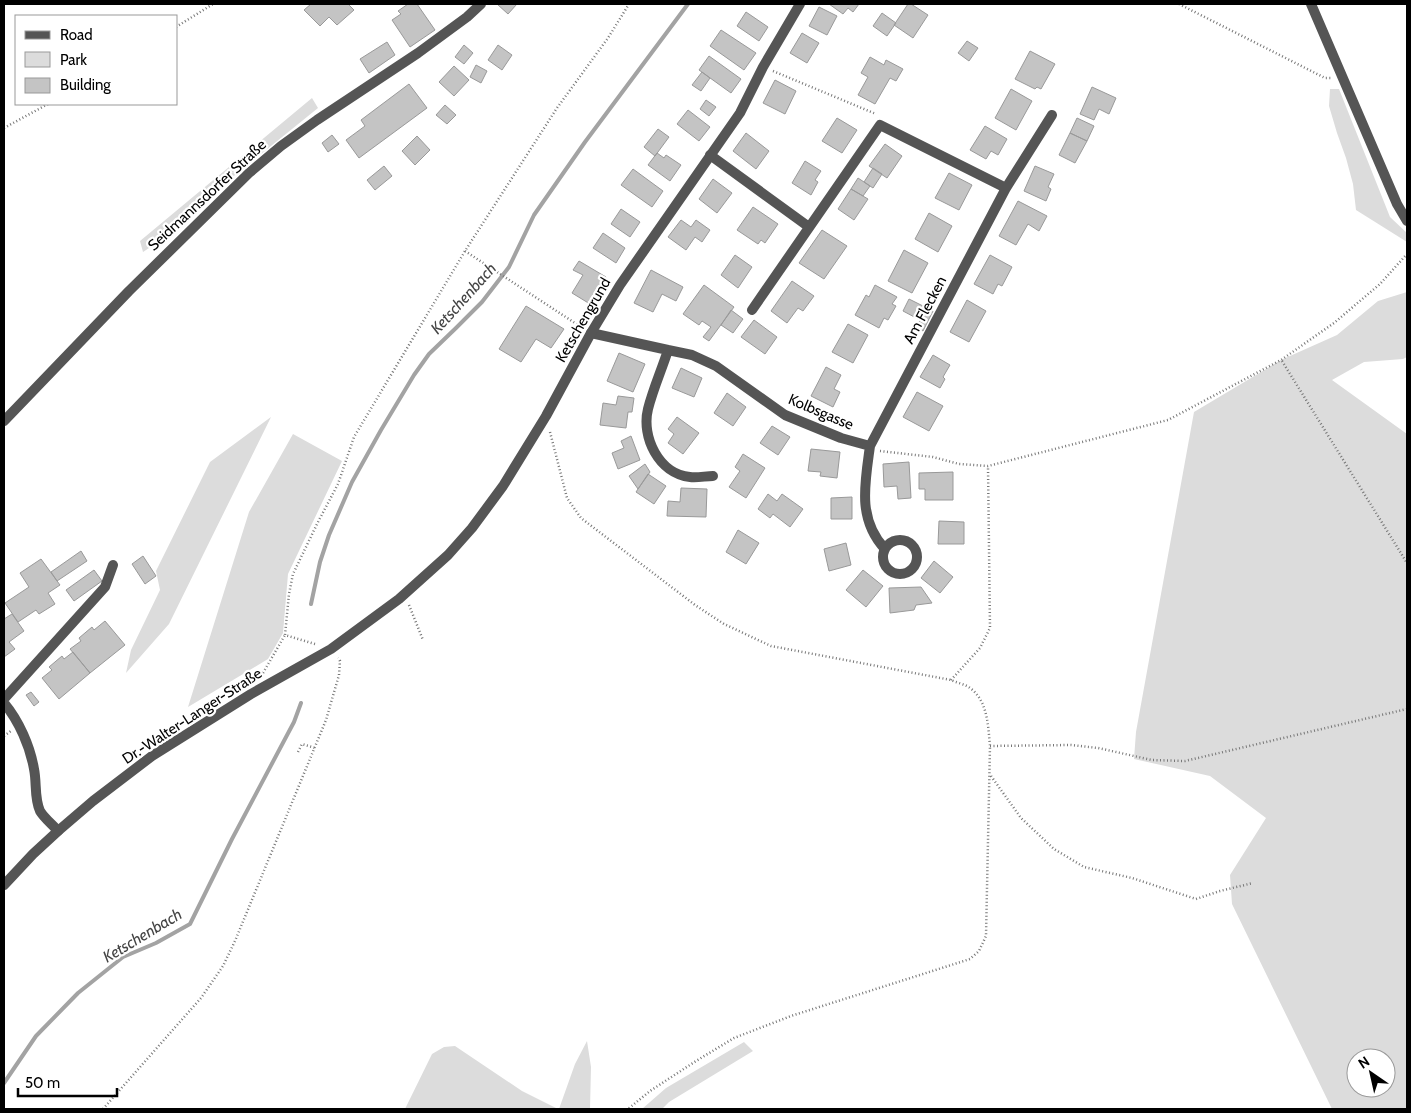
<svg xmlns="http://www.w3.org/2000/svg" width="1411" height="1113" viewBox="0 0 1411 1113" font-family="Cabin,sans-serif">
<rect width="100%" height="100%" fill="#fff"/>
<path fill="#dcdcdc" fill-rule="evenodd" d="M1330,89h9l51,128 17,16v9l-51,-32 -3,-26 -7,-26 -9,-25 -8,-27z
M312,98l6,10 -120,97 -34,33 -21,14 -3,-11z
M1407,292v65l-4,2 -39,3 -32,18 75,54v675h-75l-100,-205 -2,-29 36,-57 -56,-42 -76,-17 2,-27 58,-320 87,-52 56,-25 41,-34zM1356,1058h30v30h-30z
M271,417l-102,207 -43,49 5,-23 29,-60 -4,-19 54,-109z
M293,434l49,27 -54,113 -5,59 -15,26 -80,48 61,-195z
M587,1041l4,26 -1,42h-31l16,-45z
M744,1042l9,9 -84,51 -7,7h-20l24,-21z
M455,1046l67,45 36,18h-153l27,-55 12,-7z"/>
<g fill="none" stroke-linecap="round" stroke-linejoin="round">
<path stroke="#a3a3a3" stroke-width="4" d="M311,604l9,-42 9,-27 23,-53 29,-52 33,-55 15,-21 27,-26 26,-26 27,-35 25,-52 51,-73 103,-138
M4,1083l32,-47 42,-43 45,-36 33,-14 34,-19 42,-85 62,-117 7,-19"/>
</g>
<path fill="#c4c4c4" stroke="#999" d="M311,4h37l6,6 -17,15 -8,-8 -9,9 -16,-16z
M408,4h9l18,26 -25,17 -18,-27 9,-6 -3,-3z
M497,4h20l-9,10z
M829,4h30l-6,8 -5,-4 -5,6z
M908,4h3l17,11 -15,23 -19,-13z
M819,7l18,9 -10,19 -18,-9z
M746,12l22,15 -9,14 -22,-15z
M882,13l14,10 -9,13 -14,-10z
M721,30l35,23 -12,17 -34,-24z
M802,33l17,10 -12,20 -17,-10z
M967,41l11,7 -9,13 -11,-8z
M387,42l8,13 -26,18 -9,-14z
M464,45l9,8 -9,11 -9,-7z
M498,45l14,10 -10,15 -14,-10z
M1030,51l25,13 -14,25 -4,-2 -2,2 -20,-10z
M709,56l32,23 -10,14 -32,-23z
M870,57l14,8 2,-5 17,9 -7,12 -6,-3 -15,26 -17,-9 10,-18 -7,-4z
M476,65l11,6 -6,12 -11,-6z
M454,66l15,14 -15,16 -15,-14z
M702,72l8,6 -9,13 -9,-6z
M775,80l21,11 -11,23 -22,-11z
M409,84l18,24 -68,50 -13,-18 19,-14 -4,-6z
M1092,87l24,11 -7,16 -10,-5 -5,11 -14,-6z
M1011,89l21,12 -16,29 -21,-12z
M706,100l10,7 -7,9 -9,-7z
M445,105l11,10 -9,9 -11,-9z
M688,110l22,17 -11,14 -22,-17z
M837,118l20,12 -15,23 -20,-12z
M1077,118l17,8 -7,15 -17,-8z
M985,126l22,13 -9,16 -7,-4 -5,8 -16,-9z
M658,129l11,8 -14,19 -11,-9z
M746,133l23,18 -13,18 -23,-18z
M1070,133l17,8 -12,22 -16,-8z
M332,135l7,9 -11,8 -6,-9z
M417,136l13,14 -15,15 -13,-14z
M885,144l17,12 -15,22 -18,-12z
M657,153l7,5 2,-3 15,10 -11,16 -22,-16z
M805,161l16,10 -6,9 3,2 -7,13 -19,-12z
M384,166l8,10 -17,14 -8,-10z
M1035,166l19,8 -6,13 3,2 -5,12 -22,-10z
M873,168l9,6 -9,14 -9,-6z
M633,169l30,22 -11,16 -31,-22z
M949,173l23,12 -13,25 -24,-12z
M858,178l12,8 -7,10 -12,-7z
M713,179l19,14 -15,20 -18,-14z
M851,189l17,10 -14,21 -16,-11z
M1018,201l29,15 -8,15 -11,-7 -12,21 -17,-9z
M753,207l25,17 -13,19 -4,-3 -3,4 -21,-14z
M621,209l19,13 -10,15 -19,-13z
M929,213l23,13 -14,26 -23,-13z
M681,220l10,7 5,-7 14,10 -8,12 -7,-5 -9,13 -18,-13z
M822,230l25,16 -23,33 -25,-16z
M603,233l22,15 -9,15 -23,-15z
M904,250l24,13 -16,30 -24,-12z
M735,255l17,12 -14,21 -17,-13z
M990,255l22,12 -10,19 -4,-2 -5,10 -19,-10z
M579,261l27,16 -16,27 -18,-11 11,-18 -10,-5z
M651,270l32,17 -7,14 -14,-7 -9,18 -19,-9z
M792,281l22,15 -11,15 -5,-3 -11,15 -16,-12z
M704,285l30,22 -25,34 -6,-4 8,-10 -9,-6 -3,4 -16,-11z
M875,285l22,12 -5,7 4,2 -8,14 -4,-2 -5,10 -24,-13 11,-20 3,2z
M909,299l24,12 -10,20 -6,-4 3,-7 -17,-9z
M967,300l19,11 -17,31 -19,-10z
M526,306l38,23 -13,19 -15,-9 -15,23 -22,-13z
M731,310l12,9 -10,14 -12,-8z
M754,320l23,17 -12,17 -24,-17z
M848,324l20,11 -15,28 -21,-11z
M619,353l26,11 -12,28 -26,-11z
M933,355l17,10 -7,12 2,2 -5,9 -20,-11z
M826,367l15,8 -7,14 6,3 -7,15 -22,-11z
M681,368l21,10 -8,19 -22,-9z
M917,392l26,14 -14,25 -26,-14z
M727,393l19,14 -13,19 -19,-13z
M618,396l16,2 -2,14h-4l-2,16 -26,-3 3,-22 13,2z
M677,417l22,16 -16,21 -15,-11 6,-9 -6,-5z
M772,426l18,11 -12,18 -18,-12z
M631,436l9,24 -22,9 -6,-16 12,-5 -3,-7z
M811,449l29,3 -3,26 -17,-2 1,-4 -13,-1z
M743,454l22,14 -19,30 -17,-11 11,-16 -5,-4z
M909,462l2,36 -13,1 -1,-13 -13,1 -1,-23z
M645,464l5,8 -12,17 -9,-13z
M953,472v28h-28v-11h-6v-16z
M648,474l18,12 -12,18 -18,-12z
M681,488l26,1 -1,28 -39,-1 1,-15 12,1z
M768,494l9,7 5,-7 21,15 -13,18 -17,-13 -3,4 -12,-9z
M852,497v22h-21v-21z
M939,521l25,1v22h-26z
M738,530l21,13 -13,21 -20,-12z
M846,543l5,22 -22,6 -5,-22z
M81,551l6,10 -30,20 -6,-9z
M143,556l13,20 -11,8 -13,-20z
M41,559l19,26 -12,8 7,11 -16,10 -3,-4 -18,12 -13,-19 24,-16 -9,-14z
M934,561l19,16 -13,16 -19,-15z
M94,570l8,11 -28,20 -8,-11z
M863,570l20,16 -17,21 -20,-17z
M921,587l11,16 -16,2 -2,5 -24,3 -1,-25z
M12,614l12,17 -15,11 6,7 -11,8v-38z
M105,621l20,24 -35,28 -20,-24 11,-8 -2,-3 13,-11 2,3z
M73,652l17,21 -31,26 -17,-21 10,-8 -3,-3 13,-11 2,3z
M31,692l8,10 -5,4 -8,-11z"/>
<g fill="none" stroke-linecap="round" stroke-linejoin="round">
<path stroke="#777" stroke-width="2.5" stroke-dasharray="1 2.5" stroke-linecap="butt" d="M1179,4l146,74h6
M176,27l37,-23
M773,71l103,43
M4,128l44,-24
M465,251l116,76
M1282,361l125,202
M550,432l17,66 14,20 114,87 29,19 47,22 180,34c6,3 14,4 19,8 18,13 18,38 20,58l-4,190 -7,15 -9,8 -179,57 -57,22 -38,23 -46,30 -22,18
M880,451l53,6 26,7 29,2 180,-46 113,-60 53,-37 46,-39 27,-30
M409,605l14,35
M315,644l-30,-9 4,-41 4,-20 25,-52 20,-38 16,-47 111,-186 92,-143 51,-70 21,-34
M263,673l22,-38
M951,680l29,-32 10,-20 -2,-162
M4,736l7,-5
M990,746l81,-1 27,3 54,12 33,1 222,-52
M298,752l4,-8 13,4
M991,776l30,42 33,31 30,18 48,11 64,21 24,-8 33,-8
M103,1109l98,-111 22,-32 12,-25 91,-221 13,-45 1,-14 -2,-3"/>
<path stroke="#555" stroke-width="10" d="M1311,4l86,200 10,17
M710,155l99,72
M752,310l128,-185 126,63
M591,333l77,17c-6,19 -15,39 -20,59 -7,28 11,65 42,68 7,1 16,-1 23,-1
M668,350l24,5 24,11 69,49 56,23 29,8c-5,37 -13,73 15,103
M870,446l136,-258 46,-73
M883 557a17 17 0 1 1 34 0a17 17 0 1 1-34 0Z
M4,699l101,-112 8,-22
M4,703c15,18 26,43 30,66 3,14 0,29 6,42 4,7 13,14 18,20"/>
<path stroke="#555" stroke-width="10" d="M4,421l125,-130 120,-118 32,-27 36,-26 101,-67 49,-36 14,-13
M4,885l29,-31 25,-23 35,-30 59,-45 99,-62 80,-45 68,-50 49,-44 24,-27 31,-42 43,-70 45,-83 29,-48 120,-172 23,-46 37,-63"/>
</g>
<g text-anchor="middle" stroke-width="4.5" stroke-linejoin="round" paint-order="stroke">
<g font-size="15" fill="#000" stroke="#fff">
<text transform="translate(207 195) rotate(-43)" y="5">Seidmannsdorfer Straße</text>
<text transform="translate(925 310) rotate(-62)" y="5">Am Flecken</text>
<text transform="translate(583 320) rotate(-60)" y="5">Ketschengrund</text>
<text transform="translate(821 412) rotate(23)" y="5">Kolbsgasse</text>
<text transform="translate(192 716) rotate(-33)" y="5">Dr.-Walter-Langer-Straße</text>
</g>
<g font-size="16" font-style="italic" fill="#444" stroke="#fff">
<text transform="translate(463 298) rotate(-48)" y="6">Ketschenbach</text>
<text transform="translate(142 935) rotate(-31)" y="6">Ketschenbach</text>
</g>
</g>
<rect width="1411" height="1113" fill="none" stroke="#000000" stroke-width="10"/>
<rect x="15" y="15" width="162" height="90" fill="#ffffff" stroke="#999999"/>
<rect x="25" y="31" width="25" height="8" fill="#555555" stroke="#999999"/>
<text x="60" y="40" font-size="15" fill="#000000">Road</text>
<rect x="25" y="52" width="25" height="15" fill="#dcdcdc" stroke="#999999"/>
<text x="60" y="65" font-size="15" fill="#000000">Park</text>
<rect x="25" y="78" width="25" height="15" fill="#c4c4c4" stroke="#999999"/>
<text x="60" y="90" font-size="15" fill="#000000">Building</text>
<g transform="translate(1371 1073) rotate(326)"><circle r="24" fill="#ffffff" stroke="#999999"/>
<path d="M0-4L9 19L0 12L-9 19Z" fill="#000000"/>
<text y="-8" font-size="14" font-weight="bold" text-anchor="middle" fill="#000000">N</text>
</g>
<path d="M18 1088v8h99v-8" fill="none" stroke="#000000" stroke-width="2.5"/>
<text x="25" y="1088" font-size="15" fill="#000000" stroke="#ffffff" stroke-width="4" paint-order="stroke">50 m</text>
</svg>
